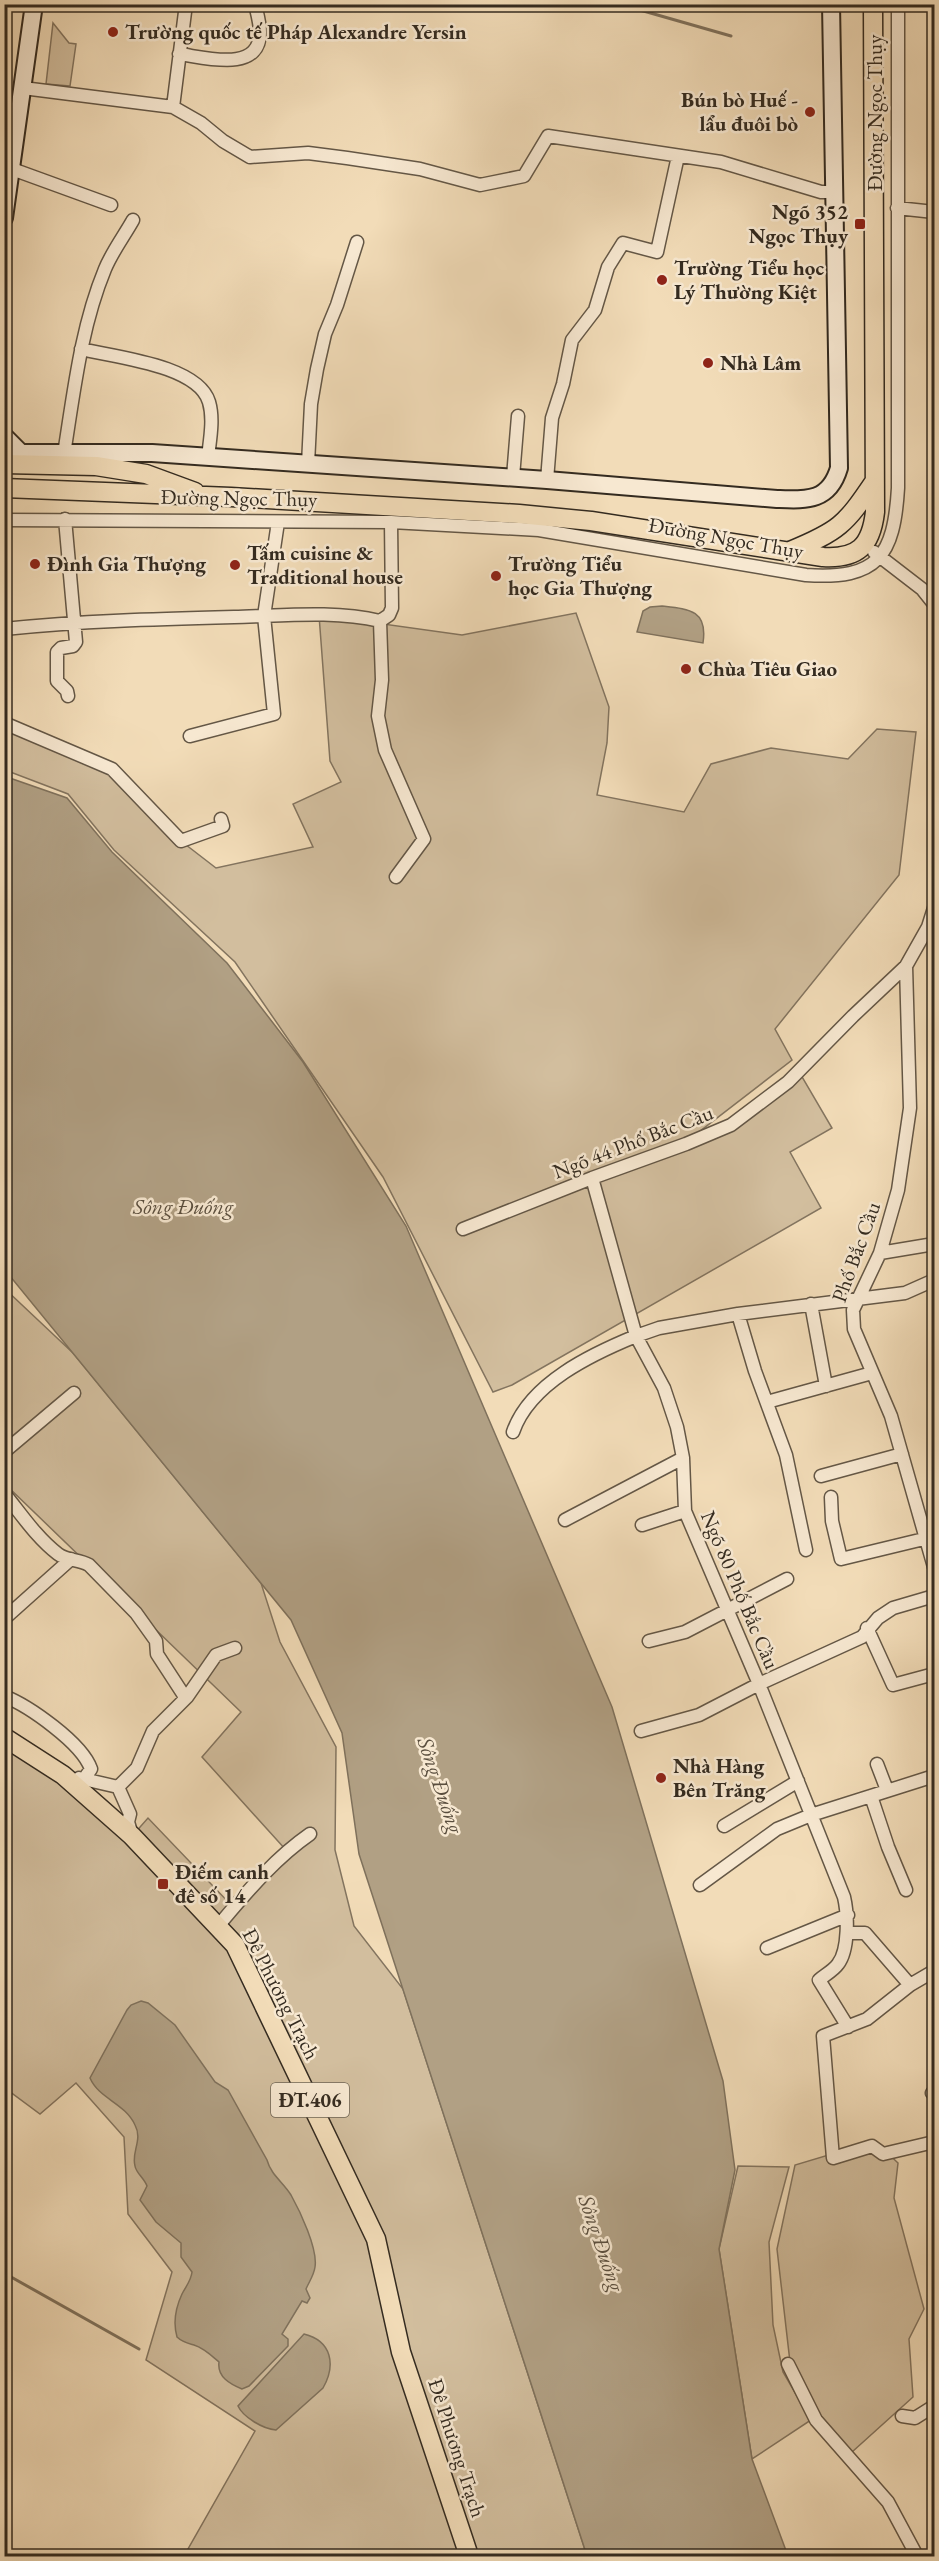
<svg xmlns="http://www.w3.org/2000/svg" width="939" height="2561" viewBox="0 0 939 2561" font-family="'EB Garamond',serif">
<rect width="100%" height="100%" fill="#f2dcb8"/>
<filter id="stains"><feTurbulence type="fractalNoise" baseFrequency=".00333" numOctaves="4"/><feColorMatrix values="0 0 0 0 .2 0 0 0 0 .09 0 0 0 0 .02 0 0 0 .5 -.17"/></filter>
<radialGradient id="worn" r=".72"><stop offset=".6" stop-color="#630" stop-opacity="0"/><stop offset="1" stop-color="#630" stop-opacity=".3"/></radialGradient>
<path fill="#d2be9e" stroke="#83745f" stroke-width="1.5" d="M53,23l16,20 7,1 -6,42 -24,-2z
M576,613l33,94 -2,36 -10,52 87,17 27,-48 60,-16 77,11 29,-30 39,3 -17,143 -124,154 17,31 -93,72 6,8 96,-65 31,53 -42,24 31,56 -309,177 -19,7 -110,-215 -148,-215 -121,-112 -46,-56 -63,-24 -1,-46 108,45 69,72 35,27 97,-21 -20,-43 48,-22 -11,-21 -11,-146 143,20z
M4,1288l69,65 188,230 19,59 56,105 -1,103 19,76 49,63 184,567h-403l71,-125 -109,-71 26,-88 -44,-58 -4,-77 -48,-54 -36,31 -35,-26v-351l128,98 15,-17 85,89 53,-57 -84,-93 39,-45 -236,-228z
M875,2141l23,22 -4,35 30,111 -15,30 4,58 -61,55 -33,-33 -29,-57 -13,-113 18,-84z
M738,2166l51,1 -20,75 4,83 10,47 28,48 -59,39 -33,-210z"/>
<path fill="#b1a084" stroke="#7f715c" stroke-width="1.5" d="M662,606c27,3 46,4 41,37l-66,-11 6,-21 7,-4z
M4,776l63,22 45,54 115,111 76,99 103,164 206,481 111,374 12,89 -16,79 33,210 36,97h-201l-228,-702 -17,-121 -51,-113 -286,-350z
M141,2001l7,2 27,22 40,57 13,8 39,70c4,15 16,22 24,35 9,16 27,54 24,72 -1,8 -6,15 -9,22l4,9 -3,5 -5,-2 -20,33 6,5v7l-39,40 -7,3c-12,-5 -25,-12 -23,-27 -7,-6 -15,-14 -25,-17 -7,-2 -12,-3 -17,-8 -4,-14 -1,-30 5,-43 4,-8 9,-13 10,-22l-11,-15v-14l-25,-21 -16,-22 7,-14c-3,-8 -11,-13 -12,-20 -4,-14 8,-26 0,-41 -10,-22 -36,-26 -45,-47l37,-68 4,-5z
M304,2334c28,7 32,31 19,54l-47,42c-13,-1 -33,-13 -38,-24z"/>
<g fill="none" stroke-linecap="round" stroke-linejoin="round">
<path stroke="#7f715c" stroke-width="3" d="M619,4l112,32
M4,2273l135,76"/>
<defs>
<path id="street" d="M179,54c25,3 81,20 81,-22 0,-9 -3,-19 -5,-28
M23,88l150,19 28,16 22,18 27,16 58,-4 39,5 73,11 60,16 44,-9 24,-40 173,26 100,30h13
M173,107l13,-103
M4,111l16,2
M12,169l99,36
M897,208l37,4
M81,349c33,8 117,16 128,53 5,17 1,37 -1,55
M64,454c10,-63 17,-127 41,-185 7,-17 19,-33 28,-49
M308,464l3,-60 6,-35 8,-35 12,-29 20,-63
M513,477l5,-61
M547,480l5,-62 11,-34 9,-44 23,-30 13,-43 15,-24 34,9 21,-96
M65,519l11,123 -3,4 -12,2 -4,4v29l10,10 1,5
M4,520l387,2 148,8 267,45c72,5 88,-19 92,-87v-484
M874,552l48,37 12,15
M380,621l2,59 -4,36 7,34 39,89 -28,38
M380,621l9,-6 3,-7 -1,-86
M4,629c77,-8 153,-10 230,-12 48,-1 99,-7 146,4
M4,723l108,46 69,72 42,-15 -2,-7
M190,736l84,-22 -10,-98 14,-94
M934,908l-6,19 -22,39 4,142 -12,82 -18,63 -27,57 1,19 37,87 43,151
M463,1229l129,-51 94,-34 45,-19 57,-43 65,-66 53,-50
M880,1253l54,-9
M811,1304l15,82
M738,1314l17,57 31,84 20,95
M767,1402l105,-29
M513,1432c17,-49 79,-78 123,-96l-44,-158
M4,1452l70,-59
M821,1476l81,-22
M4,1493c17,21 33,45 54,61 9,7 21,5 31,11l47,48 20,28 1,13 26,40 4,3
M831,1497l1,24 9,38 87,-21
M565,1520l118,-62
M642,1525l43,-14
M4,1619l67,-60
M867,1628l26,57 41,-11
M649,1641l36,-9 102,-53
M4,1696c25,10 78,47 87,73l-7,10
M641,1731l58,-16 60,-31 103,-47 16,-19 15,-10 41,-12
M877,1764l10,26
M79,1778l39,9
M871,1796l17,51 18,43
M724,1826l74,-45
M132,1835l-4,-13 2,-8 -12,-27 19,-19 16,-37 34,-34 29,-42 19,-7
M700,1885l77,-56 34,-14 123,-39
M218,1926c29,-34 56,-67 92,-92
M847,1933h18l45,52
M767,1948l81,-33
M934,1971l-24,14 -43,34 -44,17 10,122 39,-12 11,8 51,-12
M848,2027l-29,-47c6,-5 15,-10 19,-16 11,-14 10,-50 6,-67l-85,-213 -74,-173 -2,-53 -6,-31 -13,-39 -28,-52 23,-8 79,-14 167,-21 27,-12 2,3
M932,2093l2,-1
M788,2364l28,56 72,82 29,54
M902,2416l13,2 19,-12"/>
<path id="secondary" d="M4,218l30,-214
M4,436l16,16
M4,453h148l395,27 230,19c29,1 52,3 62,-31l-8,-464"/>
<path id="primary" d="M4,464l92,2 50,8 49,18
M4,488l227,9 288,17 72,7 232,36c35,2 48,-11 52,-45l-2,-508
M790,551c49,-20 55,-26 84,-69
M4,1737l59,38 69,61 103,109 141,294 25,113 68,204"/>
</defs>
<use href="#street" stroke="#645746" stroke-width="15"/>
<use href="#secondary" stroke="#342b20" stroke-width="20"/>
<use href="#primary" stroke="#342b20" stroke-width="21"/>
<use href="#street" stroke="#f7e8d1" stroke-width="12"/>
<use href="#secondary" stroke="#f7e8d1" stroke-width="16"/>
<use href="#primary" stroke="#f2dcb8" stroke-width="18"/>
</g>
<g fill="#8f2418" stroke="#f7e8d1" stroke-width="2">
<circle cx="113" cy="32" r="6"/>
<circle cx="810" cy="112" r="6"/>
<rect x="854" y="218" width="12" height="12" rx="3"/>
<circle cx="662" cy="280" r="6"/>
<circle cx="708" cy="363" r="6"/>
<circle cx="35" cy="564" r="6"/>
<circle cx="235" cy="565" r="6"/>
<circle cx="496" cy="576" r="6"/>
<circle cx="686" cy="669" r="6"/>
<circle cx="661" cy="1778" r="6"/>
<rect x="157" y="1878" width="12" height="12" rx="3"/>
</g>
<g text-anchor="middle" stroke-width="5" stroke-linejoin="round" paint-order="stroke">
<rect fill="#f7e8d1" stroke="#6e6455" stroke-width="1.5" x="271" y="2083" width="78" height="34" rx="4.5"/>
<g font-size="20" font-weight="bold" fill="#342b20">
<text x="310" y="2107">ĐT.406</text>
</g>
<g font-size="21" font-weight="bold" fill="#342b20" stroke="#f7e8d1" text-anchor="start">
<text x="125" y="39">Trường quốc tế Pháp Alexandre Yersin</text>
<text x="798" y="107" text-anchor="end">Bún bò Huế -<tspan x="798" dy="24">lẩu đuôi bò</tspan></text>
<text x="848" y="219" text-anchor="end">Ngõ 352<tspan x="848" dy="24">Ngọc Thụy</tspan></text>
<text x="674" y="275">Trường Tiểu học<tspan x="674" dy="24">Lý Thường Kiệt</tspan></text>
<text x="720" y="370">Nhà Lâm</text>
<text x="247" y="560">Tấm cuisine &amp;<tspan x="247" dy="24">Traditional house</tspan></text>
<text x="47" y="571">Đình Gia Thượng</text>
<text x="508" y="571">Trường Tiểu<tspan x="508" dy="24">học Gia Thượng</tspan></text>
<text x="698" y="676">Chùa Tiêu Giao</text>
<text x="673" y="1773">Nhà Hàng<tspan x="673" dy="24">Bên Trăng</tspan></text>
<text x="175" y="1879">Điếm canh<tspan x="175" dy="24">đê số 14</tspan></text>
</g>
<g font-size="21" fill="#342b20" stroke="#f7e8d1">
<text transform="translate(875 113) rotate(-90)" y="7">Đường Ngọc Thụy</text>
<text transform="translate(239 498) rotate(1)" y="7">Đường Ngọc Thụy</text>
<text transform="translate(726 538) rotate(10)" y="7">Đường Ngọc Thụy</text>
<text transform="translate(633 1142) rotate(-21)" y="7">Ngõ 44 Phố Bắc Cầu</text>
<text transform="translate(856 1252) rotate(-70)" y="7">Phố Bắc Cầu</text>
<text transform="translate(740 1590) rotate(67)" y="7">Ngõ 80 Phố Bắc Cầu</text>
<text transform="translate(281 1994) rotate(63)" y="7">Đê Phương Trạch</text>
<text transform="translate(457 2448) rotate(72)" y="7">Đê Phương Trạch</text>
</g>
<g font-size="22" font-style="italic" fill="#5a4e3e" stroke="#f7e8d1">
<text x="183" y="1214">Sông Đuống</text>
<text transform="translate(441 1785) rotate(71)" y="8">Sông Đuống</text>
<text transform="translate(602 2243) rotate(71)" y="8">Sông Đuống</text>
</g>
</g>
<rect width="939" height="2561" fill="none" stroke="#f2dcb8" stroke-width="24"/>
<rect x="6" y="6" width="927" height="2549" fill="none" stroke="#342b20" stroke-width="3"/>
<rect x="12" y="12" width="915" height="2537" fill="none" stroke="#342b20" stroke-width="1.5"/>
<rect width="100%" height="100%" filter="url(#stains)"/>
<rect width="100%" height="100%" fill="url(#worn)"/>
</svg>
